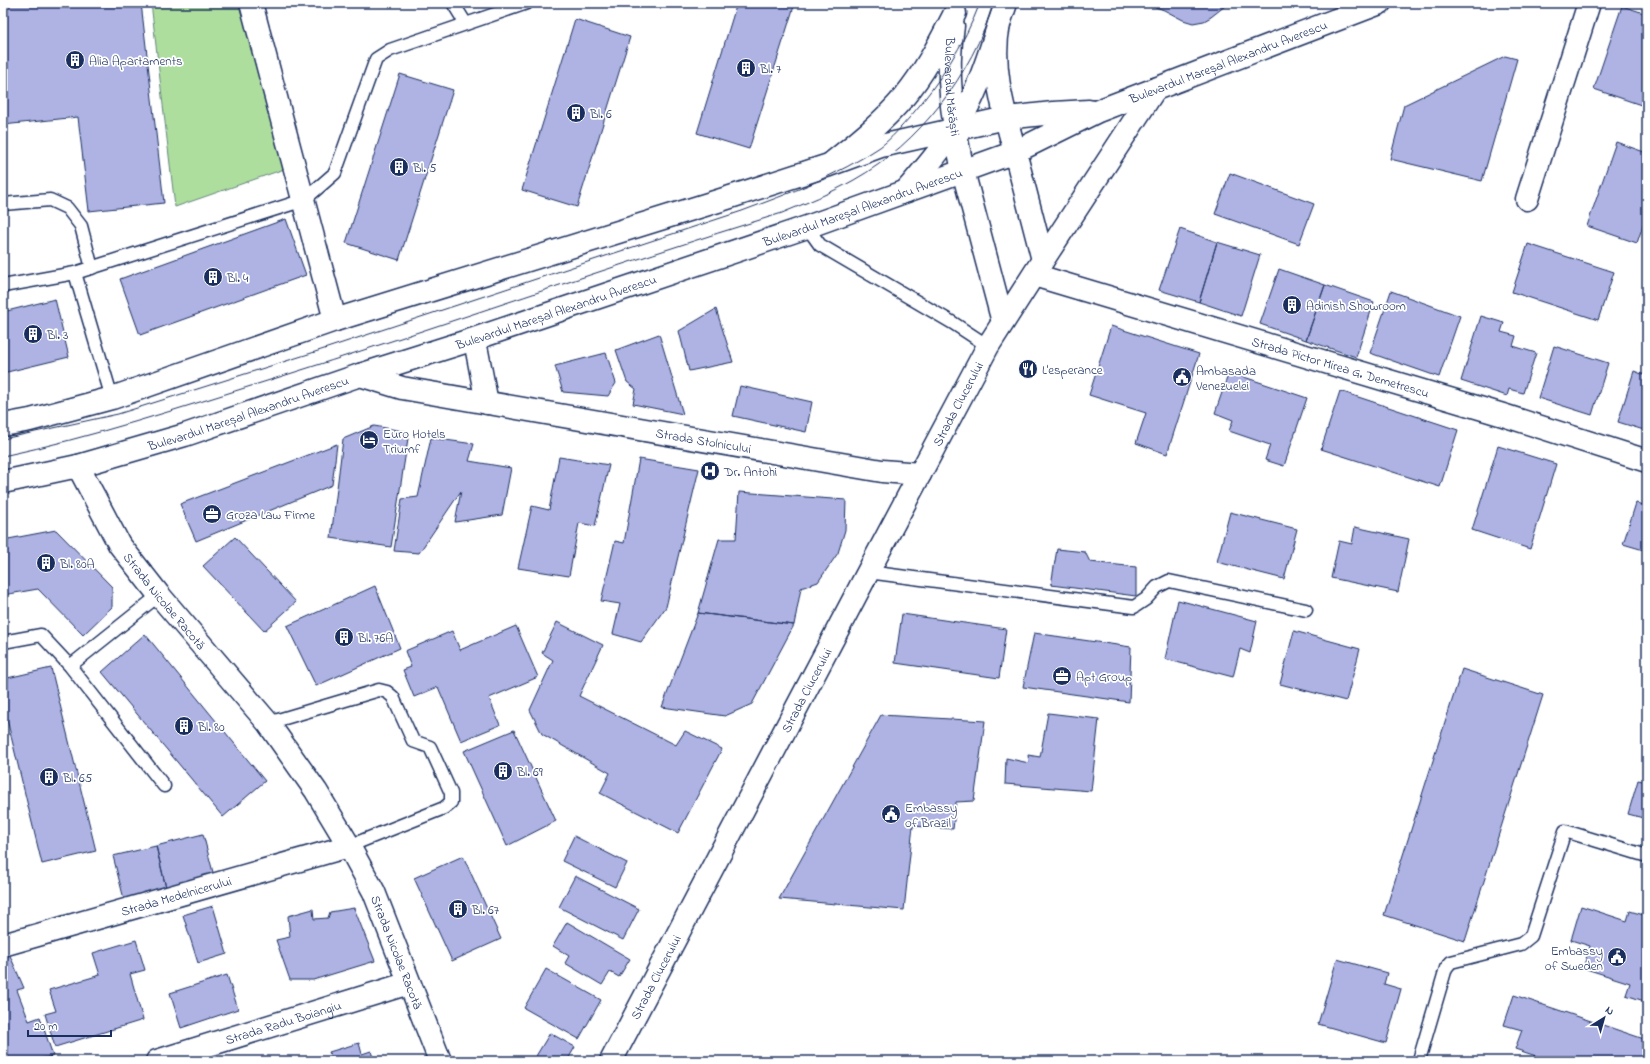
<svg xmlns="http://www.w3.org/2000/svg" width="1650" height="1064" viewBox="0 0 1650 1064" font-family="'Indie Flower',sans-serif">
<rect width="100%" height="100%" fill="#fff"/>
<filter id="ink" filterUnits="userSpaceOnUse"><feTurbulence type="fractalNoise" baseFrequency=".025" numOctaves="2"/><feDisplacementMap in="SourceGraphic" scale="8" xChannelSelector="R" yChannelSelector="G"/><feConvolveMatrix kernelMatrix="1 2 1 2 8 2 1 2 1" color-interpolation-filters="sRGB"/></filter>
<g filter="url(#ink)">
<path fill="#aede9e" stroke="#64867e" d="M151,3h94l45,164 -115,40z"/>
<path fill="#aeb3e4" stroke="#1b2f5e" d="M3,3h138l23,200 -75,8 -11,-94 -75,8z
M737,3h58l-46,146 -52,-16z
M1150,3h74l1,3 -14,11 -7,4 -11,2 -10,-3 -19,-10 -14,-5z
M1622,6l25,8v93l-53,-18z
M575,19l55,18 -53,170 -55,-17z
M1505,56l12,3 -35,122 -92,-22 14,-54z
M400,74l53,16 -54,170 -53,-17z
M1616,142l31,11v60l-10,30 -50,-17z
M1230,173l84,31 -15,40 -84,-30z
M286,219l20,56 -166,60 -20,-56z
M1180,229l37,13 -18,60 -40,-12z
M1217,242l43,13 -19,61 -42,-14z
M1528,244l86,28 -16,48 -86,-28z
M1279,269l46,16 -19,55 -46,-16z
M1325,285l49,17 -18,55 -50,-17z
M1391,291l69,25 -21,61 -69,-24z
M55,299l14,58 -66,16v-61z
M716,309l17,53 -44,9 -10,-40z
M1481,316l23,7 -3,9 15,4 -3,10 23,7 -13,40 -14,-4 -2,7 -46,-15z
M1111,326l88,28 -32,100 -31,-11 10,-30 -57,-18z
M659,334l24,80 -50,-10 3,-15 -9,-7 -11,-32z
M1554,346l54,17 -16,52 -54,-17z
M606,353l10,30 -8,13 -45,-4 -8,-26z
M1634,371l13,5v55l-29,-9z
M1229,372l78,26 -23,68 -19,-6 5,-15 -41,-14 4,-11 -18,-7z
M740,386l72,16 -6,30 -73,-16z
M1340,391l118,39 -18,57 -119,-38z
M374,426l35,6 -18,115 -60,-9 12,-99z
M431,438l43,6 -5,17 42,7 -9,47 -47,7 6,-31 -42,62 -25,-2 8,-52 16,-2z
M337,444l-5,41 -136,56 -16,-37z
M1498,446l58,18 -26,85 -58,-19z
M559,457l50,8 -14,61 -16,-3 -10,53 -51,-8 14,-62 17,4z
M639,459l60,10 -33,138 -25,35 -28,-8 7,-30 -19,-3 14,-60 9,2z
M739,492l107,8 -1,30 -7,23 -20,29 -17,6 -7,37 -96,-12 21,-74h17z
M1636,503l11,3v45l-24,-7z
M1230,512l67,17 -13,50 -67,-17z
M1355,527l54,12 -11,53 -67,-14 8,-37 13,3z
M56,530l56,57v20l-29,28 -45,-46 -35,6v-55z
M235,537l61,65 -32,29 -61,-65z
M1057,549l28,3 5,10 46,5v29l-85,-11z
M375,586l25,62 -84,38 -29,-60z
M1178,600l79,21 -7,32 -10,-4 -7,28 -68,-18z
M698,613l96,12 -42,79 -27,12 -63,-9z
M902,614l104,15 -7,49 -104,-15z
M557,622l46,23 -24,51 97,49 9,-14 37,18 -44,84 -78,-40 10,-20 -68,-39 -12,-24 23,-50 -11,-7z
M516,626l22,51 -49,21 11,27 -39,16 -23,-54 -24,10 -11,-27 8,-3 -6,-16 47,-20 8,19z
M1294,631l66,18 -14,52 -66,-17z
M1034,633l97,14 -2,55 -106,-15z
M145,634l120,147 -42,36 -121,-145z
M51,668l45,183 -54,13 -39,-161v-24z
M1462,669l81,26 -78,246 -81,-26z
M1048,713l51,6 -8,72 -86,-7 1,-26 23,5 -1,-8 12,2z
M881,715l104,6 -11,80 -18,1 -3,27 -40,-3 -9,84 -125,-11z
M514,730l42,91 -49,25 -43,-95z
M1638,780l9,2v37l-19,-5z
M203,834l12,46 -48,12 -11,-46z
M574,836l53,27 -12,24 -53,-26z
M156,846l11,46 -42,11 -12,-47z
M463,856l38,83 -49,22 -38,-83z
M575,876l64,33 -16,31 -64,-33z
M213,906l14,48 -29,9 -15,-48z
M1581,906l46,15 3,-10 17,5v86l-21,-7 4,-12 -47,-15 7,-22 -19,-6z
M354,908l21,53 -62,19h-23l-14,-40 14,-3 -2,-21 25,-7 1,10 14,-1 2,-6z
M567,922l63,37 -11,18 -9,-5 -8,13 -37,-22 4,-7 -16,-10z
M136,940l9,30 -15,4 13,46 -88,27 -10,-33 11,-3 -7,-21 51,-15 -7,-22z
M8,951l16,37 -7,2 12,31 11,-4 13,39 -24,5h-26v-108z
M1337,959l50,14 -3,11 17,5 -15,54 -68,-19z
M546,969l55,31 -22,39 -55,-31z
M227,975l11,34 -57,19 -11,-35z
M1514,995l133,45v21h-96l-36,-12 7,-19 -18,-5z
M550,1033l25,14 -8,14h-34z
M359,1043l3,11 9,-3 3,10h-57l14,-4 -2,-5z"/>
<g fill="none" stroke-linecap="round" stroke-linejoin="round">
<defs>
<path id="service" d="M453,3l13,21
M3,204l47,-4 17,8 14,18 11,42
M807,227l13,18 133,78 35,23
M75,273l37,125
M3,286l72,-13 229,-73 31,-27 41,-114 14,-9 137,-47
M868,572l266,35 12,-8 11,-12 12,-6 137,29
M3,642l38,-7 29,31 94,120
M70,666l89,-71
M268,723l111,-33 8,2 6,5 20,44 17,6 21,46v9l-7,6 -95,38
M1419,1060l27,-92 5,-6 70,-18 10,-8 34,-105 82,25"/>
<g id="minor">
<path d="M251,3l84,317"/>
<path d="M1527,199l62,-196"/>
<path d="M1043,260l112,-171"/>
<path id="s1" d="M1034,275l469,140 144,46"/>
<path d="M477,351l10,52"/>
<path id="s2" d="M360,375l42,13 480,83 38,3"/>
<path id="s3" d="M78,466l41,78 40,51 109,128 48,68 33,55 25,46 66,169"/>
<path id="s4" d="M3,945l346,-99"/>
<path id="s5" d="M157,1061l252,-78"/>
</g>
<g id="tertiary">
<path d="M963,171l40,151"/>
<path id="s6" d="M611,1061l257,-489 120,-226 55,-86 -28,-108"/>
</g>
<g id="secondary">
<path d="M1006,3c-2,7 -5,14 -7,21 -9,42 5,87 16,128"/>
<path id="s7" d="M953,26c-8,49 0,97 10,145"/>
<path d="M833,162c25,-20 50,-40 71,-65 21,-25 36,-55 51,-84"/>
<path d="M906,191c23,-27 47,-55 63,-87 13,-25 21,-53 30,-80"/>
</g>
<g id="primary">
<path d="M3,425l27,-5 82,-22 223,-78 386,-120 108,-35 52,-19 125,-28 47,-5 36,-2"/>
<path id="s8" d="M3,482l75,-16 107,-31 175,-60 114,-36 333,-112 208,-75 83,-41 282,-108"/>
</g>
</defs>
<use href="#service" stroke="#1b2f5e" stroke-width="15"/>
<use href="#minor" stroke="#1b2f5e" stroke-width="25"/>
<use href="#tertiary" stroke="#1b2f5e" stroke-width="25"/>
<use href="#secondary" stroke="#1b2f5e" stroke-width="25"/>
<use href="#primary" stroke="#1b2f5e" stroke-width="25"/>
<use href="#service" stroke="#fff" stroke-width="12"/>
<use href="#minor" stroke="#fff" stroke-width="22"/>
<use href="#tertiary" stroke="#fff" stroke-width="22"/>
<use href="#secondary" stroke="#fff" stroke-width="22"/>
<use href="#primary" stroke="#fff" stroke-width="22"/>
<path stroke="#1b2f5e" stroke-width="1" d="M3,439l115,-25 200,-63 424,-140c48,-18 95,-35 138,-64 11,-8 21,-20 30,-30 29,-34 54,-72 70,-114
M3,456c90,-19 177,-48 264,-75 173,-54 343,-115 515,-168 24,-10 49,-20 72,-33 66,-37 117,-105 140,-177"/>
</g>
</g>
<defs>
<symbol id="building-disc" viewBox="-11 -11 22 22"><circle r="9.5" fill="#1b2f5e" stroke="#fff"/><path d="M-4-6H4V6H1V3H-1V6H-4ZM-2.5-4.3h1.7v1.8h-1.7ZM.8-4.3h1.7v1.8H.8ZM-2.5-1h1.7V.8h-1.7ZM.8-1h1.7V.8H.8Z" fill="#fff"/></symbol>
<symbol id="restaurant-disc" viewBox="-11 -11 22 22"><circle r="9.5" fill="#1b2f5e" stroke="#fff"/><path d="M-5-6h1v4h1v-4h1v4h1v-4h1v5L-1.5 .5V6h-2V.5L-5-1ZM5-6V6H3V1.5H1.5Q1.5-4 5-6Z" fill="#fff"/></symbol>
<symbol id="civic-disc" viewBox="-11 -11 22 22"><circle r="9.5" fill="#1b2f5e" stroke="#fff"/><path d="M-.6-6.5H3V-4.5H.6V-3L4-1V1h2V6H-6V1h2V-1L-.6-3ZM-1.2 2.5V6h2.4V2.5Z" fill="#fff"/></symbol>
<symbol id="hotel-disc" viewBox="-11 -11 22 22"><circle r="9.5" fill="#1b2f5e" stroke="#fff"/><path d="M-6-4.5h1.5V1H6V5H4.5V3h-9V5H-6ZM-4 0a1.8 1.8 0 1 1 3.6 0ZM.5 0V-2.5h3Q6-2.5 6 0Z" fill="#fff"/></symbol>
<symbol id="hospital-disc" viewBox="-11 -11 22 22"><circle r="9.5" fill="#1b2f5e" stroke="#fff"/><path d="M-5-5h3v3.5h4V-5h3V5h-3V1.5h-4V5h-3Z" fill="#fff"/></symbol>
<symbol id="office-disc" viewBox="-11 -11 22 22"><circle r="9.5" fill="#1b2f5e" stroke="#fff"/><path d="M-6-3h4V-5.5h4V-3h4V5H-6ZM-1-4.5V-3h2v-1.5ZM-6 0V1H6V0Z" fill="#fff"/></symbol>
</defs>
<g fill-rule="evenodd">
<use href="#building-disc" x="64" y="49" width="22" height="22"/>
<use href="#building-disc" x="735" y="57" width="22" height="22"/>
<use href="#building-disc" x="565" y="102" width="22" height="22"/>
<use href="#building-disc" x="388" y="156" width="22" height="22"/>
<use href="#building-disc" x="202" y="266" width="22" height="22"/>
<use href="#building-disc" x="1281" y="294" width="22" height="22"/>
<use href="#building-disc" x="22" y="323" width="22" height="22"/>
<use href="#restaurant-disc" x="1017" y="358" width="22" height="22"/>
<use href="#civic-disc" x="1171" y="366" width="22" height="22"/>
<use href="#hotel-disc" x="358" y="429" width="22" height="22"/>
<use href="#hospital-disc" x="699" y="460" width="22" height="22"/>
<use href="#office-disc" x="201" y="503" width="22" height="22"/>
<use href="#building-disc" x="35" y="552" width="22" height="22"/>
<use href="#building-disc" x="333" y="626" width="22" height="22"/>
<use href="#office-disc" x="1051" y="665" width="22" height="22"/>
<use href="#building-disc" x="173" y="715" width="22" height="22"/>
<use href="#building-disc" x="492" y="760" width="22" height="22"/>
<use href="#building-disc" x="38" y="766" width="22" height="22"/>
<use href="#civic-disc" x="880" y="803" width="22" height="22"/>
<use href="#building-disc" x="447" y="898" width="22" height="22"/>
<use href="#civic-disc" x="1606" y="946" width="22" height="22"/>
</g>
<g text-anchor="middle" stroke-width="3.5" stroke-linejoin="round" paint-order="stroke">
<g font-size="13" fill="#1b2f5e" stroke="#fff" text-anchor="start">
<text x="89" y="65">Alia Apartaments</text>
<text x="760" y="73">Bl. 7</text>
<text x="590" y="118">Bl. 6</text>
<text x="413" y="172">Bl. 5</text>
<text x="227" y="282">Bl. 4</text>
<text x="1306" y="310">Adinish Showroom</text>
<text x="47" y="339">Bl. 3</text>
<text x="1042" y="374">L'esperance</text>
<text x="1196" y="375">Ambasada<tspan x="1196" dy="15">Venezuelei</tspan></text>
<text x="383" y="438">Euro Hotels<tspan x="383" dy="15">Triumf</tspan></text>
<text x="724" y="476">Dr. Antohi</text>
<text x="226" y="519">Groza Law Firme</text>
<text x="60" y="568">Bl. 80A</text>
<text x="358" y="642">Bl. 76A</text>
<text x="1076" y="681">Apt Group</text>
<text x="198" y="731">Bl. 80</text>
<text x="517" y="776">Bl. 69</text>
<text x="63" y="782">Bl. 65</text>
<text x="905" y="812">Embassy<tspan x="905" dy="15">of Brazil</tspan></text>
<text x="472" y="914">Bl. 67</text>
<text x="1603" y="955" text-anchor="end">Embassy<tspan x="1603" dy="15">of Sweden</tspan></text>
</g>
<g font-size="13" fill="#1b2f5e" stroke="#fff">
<text dy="5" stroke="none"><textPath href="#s8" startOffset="1297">Bulevardul Mareșal Alexandru Averescu</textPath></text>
<text dy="5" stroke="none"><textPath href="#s7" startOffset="61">Bulevardul Mărăști</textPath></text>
<text dy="5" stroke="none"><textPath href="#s8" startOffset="903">Bulevardul Mareșal Alexandru Averescu</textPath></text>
<text dy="5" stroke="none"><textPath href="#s8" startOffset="579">Bulevardul Mareșal Alexandru Averescu</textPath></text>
<text dy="5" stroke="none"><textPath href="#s1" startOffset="320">Strada Pictor Mirea G. Demetrescu</textPath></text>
<text dy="5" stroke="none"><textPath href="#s6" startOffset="743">Strada Clucerului</textPath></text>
<text dy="5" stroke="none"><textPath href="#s8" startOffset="255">Bulevardul Mareșal Alexandru Averescu</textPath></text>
<text dy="5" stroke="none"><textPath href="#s2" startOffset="350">Strada Stolnicului</textPath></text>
<text dy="5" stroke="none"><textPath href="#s3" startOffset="161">Strada Nicolae Racotă</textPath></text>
<text dy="5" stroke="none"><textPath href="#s6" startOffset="419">Strada Clucerului</textPath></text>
<text dy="5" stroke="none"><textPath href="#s4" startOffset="180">Strada Medelnicerului</textPath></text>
<text dy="5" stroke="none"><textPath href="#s3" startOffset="585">Strada Nicolae Racotă</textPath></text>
<text dy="5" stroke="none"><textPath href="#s6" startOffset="95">Strada Clucerului</textPath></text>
<text dy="5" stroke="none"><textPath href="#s5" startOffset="132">Strada Radu Boiangiu</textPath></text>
</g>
</g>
<rect width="1650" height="1064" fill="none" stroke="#fff" stroke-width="16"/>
<rect x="8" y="8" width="1634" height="1048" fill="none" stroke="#1b2f5e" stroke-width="1.5" filter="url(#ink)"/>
<g transform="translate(1604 1018) rotate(37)" stroke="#ffffff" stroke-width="3" paint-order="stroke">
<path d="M0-3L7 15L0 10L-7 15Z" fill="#1b2f5e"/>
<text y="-6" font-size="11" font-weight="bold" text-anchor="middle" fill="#1b2f5e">N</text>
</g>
<path d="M28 1030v6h83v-6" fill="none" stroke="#1b2f5e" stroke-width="2"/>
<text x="34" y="1030" font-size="12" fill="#1b2f5e" stroke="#ffffff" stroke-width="3" paint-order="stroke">20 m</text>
</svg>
